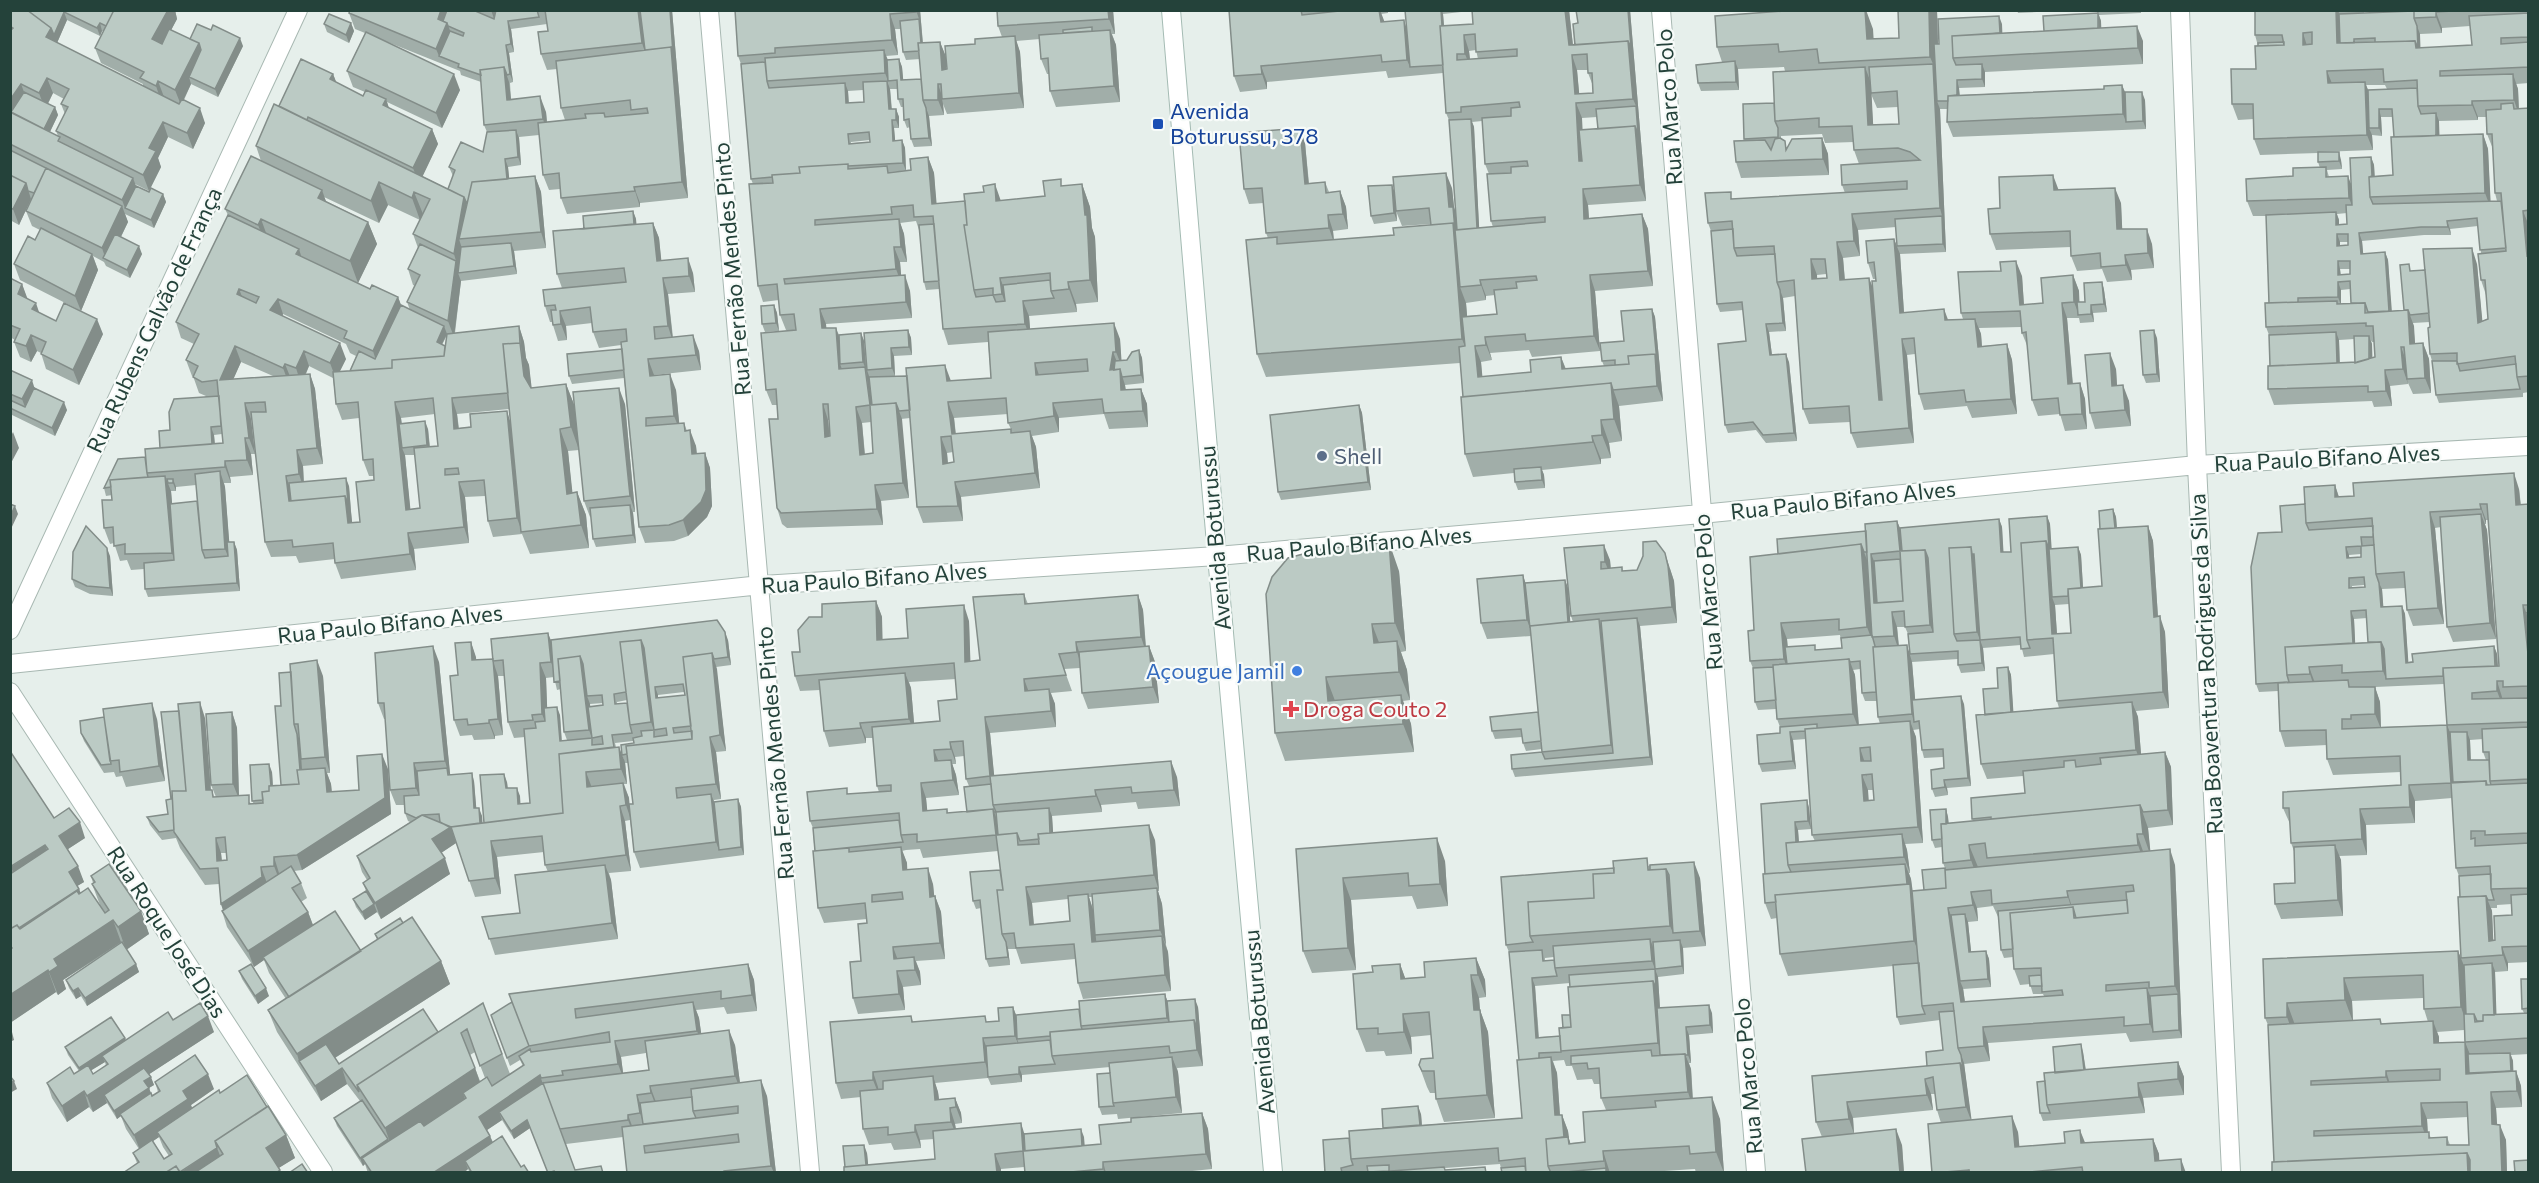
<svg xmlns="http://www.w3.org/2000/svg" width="2539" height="1183" viewBox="0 0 2539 1183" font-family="Commissioner,sans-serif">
<rect width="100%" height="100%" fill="#e6efeb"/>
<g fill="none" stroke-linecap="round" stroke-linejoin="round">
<defs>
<path id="street" d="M709,10l101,1162
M1661,10l95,1162
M2180,10l17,455 34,707
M10,630l288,-620
M10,664l751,-79 456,-29 484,-42 496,-49 331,-19
M10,692l313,480"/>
<path id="secondary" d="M1171,10l46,546 56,616"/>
</defs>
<use href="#street" stroke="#a8b8b2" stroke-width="20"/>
<use href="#secondary" stroke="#a4bbb3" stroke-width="20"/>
<use href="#street" stroke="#fff" stroke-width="18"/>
<use href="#secondary" stroke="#fff" stroke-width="18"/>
</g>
<path fill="#a1aea9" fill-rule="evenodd" d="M10,10h165l2,9 -6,11 19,9 53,7 -25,51 -27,-13 -7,16 21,23 -12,26 -25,-12 -10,21 3,9 -12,24 -14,-7 1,2 13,6 14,2 3,8 -12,26 -29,-14 3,8 -7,15 21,17 -12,24 -24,-12 -2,-4 -11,-6 5,14 -17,41 -61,-31 -6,-16 21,-24 5,-10 -8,-4 -6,-15 5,-12 -12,26 -9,-5zM67,20l33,16 2,-5h2l-9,17 6,15 42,21v2l-86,-43zM53,93l11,6 -3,5 4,10 -9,17 2,5 -8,-4 8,-17 -3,-8 -7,-3z
M350,10h322l16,188 -48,5v4l-73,7 -6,-16 -1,-9 -11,1 -6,-15 -4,-40 -20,2 2,28 -13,2 1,12 26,-3 6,16 5,56 -32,3 3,23 -56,7 -6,52 64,-7 5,16 2,16 3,7 2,23 35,-4 9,23 50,-3 10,108h-2l3,31 -40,4 -3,-8 -2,-23 -1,1 -6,-16 -5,-51 -11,1 4,42 5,-1 9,23 3,33 -59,6 -8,-20 -29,3 -5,-16 -3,-25 -20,1 4,46 -55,6 2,21 -75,9 -6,-16v-4l-36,4 -3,-7 -25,1 -6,-15 -13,-123h-1l4,35h-4l2,21 -23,2 1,6h-7l1,4 4,55h5l3,8 3,41 -92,6 -3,-8 -1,-20 -13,1 -4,-10 -7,1 -6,-18 -4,1 -6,-16 8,-28v-5l-6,1 -2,-8 41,-31 15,-9 10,-18 36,-34 -7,-3 -6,-17h-1l-6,-16 8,-16 -13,-6 -5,-16 52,-107 -3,-6 36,-48 -5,-15 23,-40 54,-32 3,8 27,14 2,-4 -12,-5 -6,-16 18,-38 -10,-4 -6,-16zM547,24l1,7 -7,23 6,16 10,-1 4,39 4,12 -18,2 -1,-10 -35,-12 -1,-17 3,-1 -4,-29 5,-1 -3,-23zM385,41l75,30 1,4 20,7 3,43 3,7 -4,20 -34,15 4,9 -5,13 -26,-13 16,-32 -6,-15 -43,-21 -2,-6 55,26 18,-38zM324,197l55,26 9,-18 32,15 -7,14 5,14 -10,21 5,16 2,1 -8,16 3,8 -9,-5 -3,-8 -28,-8 -12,-6 19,-39 -9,-22 -42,-21zM283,314l63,30 4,9 6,3 -6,15h-10l6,-12 -63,-43zM447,335l-2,11 -3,-1zM241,362l32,14 -40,3zM309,366l24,12 3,26 6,16 17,-2 4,42 6,16h5v4l-14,42 -8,1 -3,-37 -45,-4 -1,-16 20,-2 -8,-75 -5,-15h-4zM509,409l2,13 -52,6 -2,-14zM435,414l3,32h-8l-2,-17 -26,-5 -1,-6zM222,434l1,9 -8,1 -1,-9zM405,455h10l5,53 -10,1zM196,485l1,16 -25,3 -1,-13h5v-4z
M735,10h185l3,33 17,-1 6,15v12l29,-25 27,-7 -4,-11 115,-16 2,24h-3l4,11 4,57 -64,5 -6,-16 -1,-17h-2l-6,-15 -1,-20 -24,2 4,11 4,56 -77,6 -4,-10 1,11 -15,1 3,30 -18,1 -3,-8 -1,-12 -3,1 -3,-8 -1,-13h-2l-3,-8 -1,-10h-7l2,20h4l3,8v11h-5l1,13 7,-1 3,8 1,23 -17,1 22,-2 17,-13 6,16 2,31 64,-3 45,-5 18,-10 19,-2 8,23 2,21 3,9 3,65 -22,2 1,8 -48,4 1,13 90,10 1,22 6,-1 12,-10 3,8 2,25 -19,2 1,5 15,-1 6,15 1,23 -39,2 -5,-15 -45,4v14l-27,4 4,11 4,41 -79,9 2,24 -40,2 -6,-16 -7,-89 -9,1 8,79 -28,3 2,24 -96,3 -5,-4 -5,-16 1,-89 -1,-14h-5l-6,-15 30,-60h-10l-6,-15 -1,-15 -16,2 -5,-16 -5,-102 -2,-5 -10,-115 -3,-8zM895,29h6l2,23 3,8 14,-1 1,20 -18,1 -1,-13 -3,-8 -11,1 -2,-4 12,-1zM863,90l1,12 -15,1 -1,-12zM870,140v2l-19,1v-1zM916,221l4,12 4,49 2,8 13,-1 4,40 5,16 40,-3 3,36 -40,3 -56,-5 -1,-20 18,-1 -1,-17 -3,-8 -41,40 -3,-29 -3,-8 -22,2 -3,-7h-10v-4l86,-6 -2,-27 -9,-15 -1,-14h7l-3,-28 -4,-11zM1008,414v9l3,6 -55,5 -2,-16zM828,420h1l1,16zM871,422l2,31 -8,1 -3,-31zM953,452l1,10 -6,1 -1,-10z
M1229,10h159v3l-7,1 3,8 23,7 -2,-19h55l1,2 -18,2 1,12 29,-2 -1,-14h97l4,35h2l3,-22 -2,-13h54l16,191 -58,4 1,13 53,-4 6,15 5,57 -58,5 5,60 -68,6 -3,-7 -39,3 2,7 -11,2 1,15 49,-5 30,-15 5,12 38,-3 -2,-5 22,-20 28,-32 3,8 8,84 -44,5 3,35 -13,2 2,15 -10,1v5l-59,6 2,5 1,13 -27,2 -3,-8 -1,-9 -41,4 -8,-23 -2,-57 -3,-34 -194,14 -9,-23 11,-116 -2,-5 -2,-30 -15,1 -5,-15 61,-46 4,40 16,-1 4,10 11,-1 6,16 2,22 -15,2 1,9 60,-5 37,-10 -1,-1 -28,2 -6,-15 1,10 -23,3 -3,-8 21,-31 2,8 58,-5 2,19 2,7 -7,-94 -3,-7 -3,-40 -55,5 -2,-7 -119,11v7l-27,3 -6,-16zM1476,50l2,9h-8l-1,-8zM1577,70h11v3l5,13v7l-14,1zM1597,117l1,12 -16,1v-12zM1482,121l3,43 4,10 2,47 2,6 -14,1 -5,-101 -2,-5zM1495,295l2,19 -30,2 -1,-13 20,-3v-4z
M1898,10h39l1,34 64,-20v9l42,-2 53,-18v-3h44v3l-42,2 2,6v7l42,13v23l-158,8v15l-26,1 1,7 144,-6 18,-4 3,7 20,8 1,29 -193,8 -6,-15 1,-13h-8l6,143 -46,2 4,58 44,8 15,-1 -2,-6 61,-37 2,29 19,-2 30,-28 6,16v11h6l17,-20 2,8 3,22 -14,1 1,9 -14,1 -1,-5h-12l6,66 7,-1 5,16 2,30 -22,2 -5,-17 -22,2 -6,-16 -4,-52 -6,-15 -1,-6 -42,1 2,6 1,12 25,-2 5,16 5,54 -45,4 -5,-12 -43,4 -5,-16 -4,-40 -8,1 7,88 -57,5 -6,-15 -1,-11 -41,2 -6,-15 -8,-113 -12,2 3,33 -17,1 3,23 17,7 8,79 -31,2 -10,-13 -28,3 -3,-8 21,-84 -3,-31 -23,2 -3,-8 -6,-73 -3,-8 25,-24 112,-6 -3,-8 17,-21 -5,-14v-8l-29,1 -3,-9 -41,2v2l6,10 35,-10 6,16 1,21 -88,3 -5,-16 9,-21 -1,-2 30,-36 11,-32 -1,-4 -46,2 1,21 -38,1 -3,-8 24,-21 -5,-15 156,-18v9h26zM1871,94l6,14 21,-1 1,17 -26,1zM1896,227l1,19 -3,-7 -26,24 5,16h3v2l-4,5 -3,-8 -24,2 -2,-22 17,-2 -2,-26zM1826,274l1,4 -10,1v-4z
M2017,10h57l-56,3z
M2255,10h109v3l38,-1 -1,-2h128v73l-13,1 2,5 1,20 10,-1v284l-6,1v4l-84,6 -3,-8 -4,-34 -2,-7v-32l-17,1 2,21 8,-1 6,16 2,34 -18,1 -5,-11v1l-18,2 2,20 -18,1 -2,-6 -98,4 -6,-16 2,-23 -1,-31 -3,-8 3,-24 -3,-87h-13l-6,-15 46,-25 27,-8 -2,-6v-9l-58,2 -6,-16v-20l-16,1 -6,-16 24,-35 2,-23 -3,-11zM2470,26l2,19 -52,3v-14l22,-1v-5zM2366,85h19l2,4 -19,1zM2381,117h12l1,20 -1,38 -18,1 -1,-11 -3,-8 -20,26 -22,-6 -2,-7 15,-1 -1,-9 -21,-8 53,-2 -1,-15 10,1zM2478,117h8l1,17 6,15 2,44 2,8h-7l-2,-52 -5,-15 -44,1v-14l39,-1zM2347,213v11l-8,1v-5l-2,-6zM2478,226l3,27v27l5,15 2,24 -6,2 -5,-57 -65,7 -8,39 -13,1 -3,-51 -3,-8 -22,2 -1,-13 62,-6h27l-1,-6zM2340,242h8v3h-8zM2340,269h10v5l-9,1zM2350,289l1,14 -10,1v-14zM2354,339l1,24h-15l-1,-23zM2370,339l2,3h2l1,15 -3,1v-14z
M351,23l3,8 -5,12 -22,-11 -3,-8z
M2059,190l62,13 1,26 30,15 2,24 -23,2 1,10 -25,2 -5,-13 -25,2 -6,-15v-9l-75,3 -6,-16 10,-26z
M633,211l3,8v5l17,-1 6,15 2,22 32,13 2,19 -27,2 5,43 26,14 2,19 -47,5v1l22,14 3,34 5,-1 3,8 9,15 1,8 8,-1 5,15 2,38 -5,11 -19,19 -14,5 -29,2 -6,-16 -15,-149 -52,6 -3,-8 53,-27 -1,-4 -22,3 -6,-16 -1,-9 -26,3 1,14 -9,1 -6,-19h-2l-5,-16 17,-18 -5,-14 27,-45z
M10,278l12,6 5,15 12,14 17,8 47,13 -24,51 -33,-16 -5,-16 -4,-2 -6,11 -11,-5 -6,-15 1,-2 -5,-3z
M774,305l3,8 2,18 -14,1 -3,-8z
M2157,338l3,44 -14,1 -3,-8z
M2116,369l1,17 12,15 2,25 -36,3 -5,-16z
M10,370l57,40 -12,26 -45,-22z
M1359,405l3,8 9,77 -90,10 -3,-8z
M2335,485l4,12 180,-8 2,16 8,-1v458l-21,1v8l-13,1 1,43 28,-2 -2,-4 7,-30v75l-18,1 2,6v10h3l5,15 1,21 -26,1 1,16 9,16 1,33h-235l2,-11 -6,-137 -3,-7 -2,-59 195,-8 3,7 -1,-61 -1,-21 -3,-8 -4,-70 -37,3v22l-49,2 1,30 -28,1 2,4 2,56 -62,3 -6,-15 20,-21 -1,-32 -3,-8 -1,-19 -7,-16 118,-23v-13l-68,3 -6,-16v-14l-42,2 -5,-16 -2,-40 -19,1 -3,-8 26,-152zM2486,520h2l11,146h-1l-1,-12 -3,-8 -86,16 -3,-48 -3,-8h-19l-1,-17 23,-1 2,22 6,16 31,-2 -9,-96 6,-1 6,100 6,15 43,-3 -9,-109 -2,-6h1zM2361,554v3l-12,1v-3zM2364,585l1,2h-13v-1zM2367,618l1,24 -13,1 -1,-24zM2444,684l3,41 -66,2 -1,-25 -5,-15zM2483,739v13l3,8h-15l-1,-20zM2512,904v11l-17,25h-2l-1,-29 -1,-3h6v-3zM2423,998l1,11 4,13 -46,1 -29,-2 -1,-20zM2464,1030l1,12 -26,1v-6l-2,-5zM2468,1117l1,28h-19l-3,-8 -16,1 -3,-6 -1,-13z
M2113,509l3,8 1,11 31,-2 5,15 5,76 7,15 4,76 -33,3 2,6 3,37 24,-2 6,15 2,58 -25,3 2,23 25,14 7,173 -52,4 -4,-9 -138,10 2,18 -26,3v-1l7,57 47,12 1,15 134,-8 6,15v6l27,13h-254l9,-50 -4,-13 -2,-16h-4l2,16 -80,8 1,16 48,11 2,28h-98l16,-36 -6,-15 -4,-46 115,-10 16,-16 -3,-30 -40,5 -3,-8 -4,-51 -105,10 -8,-22 -3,-36 -6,1 -6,-16v-29l42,-74 2,8 2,21 -13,1 1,12 16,-1 -3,-6 -6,-96 -13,1 3,29 -34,3 -3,-8 21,-31v-6l-3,-8 -1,-10 -18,1 -3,-8 -2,-34 -3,-7 4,-31 24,-76 88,-23 31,-10 3,7 99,-9 3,8 1,25h8l36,-36 3,8 1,25 27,-2 3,8 2,33 19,-2 -2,-57zM2069,604l2,29 -14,1 -2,-29zM1897,627h8l3,7 1,17 -10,-6zM1840,635l2,13 -26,2 -28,-3 -1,-8zM2021,645l3,12 30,-3 3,47 2,7 -46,4 -2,-37 -3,-8 -23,48 -4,49 6,15 36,-3 2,17 -53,26 1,2 -24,2 -1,-6 -2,-8 -14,31 3,8 7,-1 1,16 2,5 -21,22 -12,1 -1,-12 -2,-6h1l-3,-23 -2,-6 18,-1 -7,-106 -3,-7 7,-1 2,21 2,8 19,-1 1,11 -12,21 3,8 13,-2 -1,-7 24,-2 -7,-82 -49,-5 -3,-37 46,-3v6l3,8 24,-2 -2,-23zM1860,669l2,24 3,8h12l1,16 2,7 -21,1 -4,-50 -2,-5zM1868,790h5l1,10 -6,1zM1993,906l6,13 2,31 3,8 9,-1 1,12 6,16 10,-1 3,10h10l1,2 -79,6 -2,-14v1l28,-2 -2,-28 -3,-8 -15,1 -3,-30 10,-1 -1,-13z
M1564,548l46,12 1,8 11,-1 1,4 47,-2 4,12 3,42 -37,3 13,139 -138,12 -3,-8 30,-17v-3l-16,2 -3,-8 -1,-6 -27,2 -3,-8 46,-19 -7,-76 -44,3 -6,-16 42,-48 2,8 40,-3 3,8 2,34h3l-2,-6z
M110,556l3,40 -23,-2 -15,-7 -3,-8z
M1399,571l7,80 -5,1 6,18 3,30 -7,1 8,23 3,28 -129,9 -10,-28z
M1024,594l4,10 110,-9 5,15 3,36h3l6,16 4,41 -71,6 -6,-16 -2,-25 -16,1 8,22 -21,2 4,11 1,23 -66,6 4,43 183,1 3,29 -42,3 -2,-7 -35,3 1,7 -50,4 1,17 102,7 4,51h-1l4,13 4,41 2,7 3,39 -88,8 -5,-16 -3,-24 -54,5 -5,-15h-8l2,16 -21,2 -3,-8 -5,-51 -5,1 -3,-8 27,-31 -2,-19 -75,7 -3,-9 -14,1 -4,1 5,12v7l26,14 1,13 1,-1 6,16 4,47 -29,2 4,11 1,13 -18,2 2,23 -47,4 -5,-16 8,-37 6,-42 -43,4 -6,-15 -5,-80 -3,-7 39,-27 30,-2 -2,-6 -4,-48h-7v5l-37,4 -5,-16 -4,-41 -20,1 -5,-15 5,-24 22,-35 54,-16 6,16v22l26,-1 61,-17 1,40 10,-1zM956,679l1,20 -17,22 -26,2 -3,-35 -2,-6zM964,756l2,23 3,7 -2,26 -19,1 -1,-4 -20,2 -1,-13 33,-3 -3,-20 -4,-11h4l-1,-7zM1089,897h3l1,12zM1068,899l2,22 -36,3 -2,-21z
M551,640h177l3,25 -15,2 10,84 -10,1 5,47 -7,1v2l24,-3 3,8 3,48 -104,13 -6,-16 -4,-32 -5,1 6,50 -22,2 2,7 7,59 -123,16 -13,-38 38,-4 28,-41 -3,-7 -1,-13 -47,5 4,37 -26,3 -19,-54 -15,10 9,21 -69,45 -4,-7 -12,8 -9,-13 -3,-8 13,-8 -3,-8 4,-3 -5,-8 -5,-16 53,-34 -2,-1 -3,-8 -1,-8h-8l-6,-15 -5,-71h-1l-6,-16 61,-41 11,113 24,6 2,27 6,8v7h2l23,-41 1,6 12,8v8l10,-1 -5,-66 -11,1 -6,-16 -4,-46h-6l5,59 -8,1v3l-21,1 -2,-5 -12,1 -6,-16 4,-45 13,-33 5,18 17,-1zM554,677l3,13 4,-1 3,43 3,8 -5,1 -2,-26 -13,-7 -1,-30zM684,692l1,3 -27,3v-3zM627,700v3l-10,1v-2zM603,703v2l-13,2v-3zM633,741l1,2 -12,12 3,8h3l5,41h-4v-6l-5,-14h3l-2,-22 -9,-15 -1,-4z
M323,676l7,97h-3l4,11 1,8 27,-2 29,-21 3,45 -89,56 -8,1 7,12 6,15 -6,4 7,10 5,13 48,26 16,-11 -2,-6 28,-11 38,38 9,23 -115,74 4,6 99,-32 45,-29 27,71 13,-8 -3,-6 -10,6 -19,-51 257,-51 6,16 3,31 -30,3 -3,-7 -28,3 3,8 2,15 34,12 5,38 27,13 9,77h-149l-4,-36 -57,7 9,26 28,3h-55l-18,-45 -16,11 -12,-19 -15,10 6,12 36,31h-59l-2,-4 -4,4h-96l-3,-9 -2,2 -26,-40 -3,-8 26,-17 -13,-17 -26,17 -44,-69 -9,-22 18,-11 -17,-26 -5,-13 -10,7 -27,-40 -5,-16 1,-1 -2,-6 -2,-20 -14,1 -25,-37 -4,-10 -14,2 -12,-15 -3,-8 21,-3 3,-15 34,-81 6,72h1l2,7h2l-5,-12 21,-73 5,16 2,67 13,9h2l-2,-3 20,-29 1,14 8,-1v-79zM221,853h5l1,7h-5zM475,1052l10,26 -5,3 -10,-26zM646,1053l3,17 -26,3 -2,-16z
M157,719l8,62 -39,6 -4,-11 -6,1 -2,-5 -10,1 -20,-32 -3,-8z
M10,751l44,67 31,20 -17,11 16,33 -7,4 4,7 19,12 -8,-21 1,-1 -2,-7 50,35 8,23 -23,16 10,14 3,8 -52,34 -6,-10 -5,3 -7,-11 -3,-8 54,-36 -57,36 3,9 -8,6 -2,-3 -46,31z
M1296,849l149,12 3,45 -31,3 -5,-13 -61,4 5,70 -44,3 -9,-22z
M1650,865l50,13 6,68 -23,2 1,26 -26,3 2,31 52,5 1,20 -24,2 2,28h-2l2,6 2,29 27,21 4,54h-28l-1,-4 -61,4h-132l-2,-9 -55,4v2l42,3h-162l24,-35 34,-10 38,-14 1,11 100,-7 -3,-58 -10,-108 -3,-7zM1554,957v3l-9,1v-3zM1570,983v32l-10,21 -21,1 -4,-51zM1564,1060l2,6h6l5,14 15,-1 2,5h6l1,14 5,12 -21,32 -15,1 -1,-4 -1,-8 -6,-16h-2l-3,-42 -4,-12z
M1476,958l9,22 1,17 -7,1 1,12 8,22 7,86 -51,4 -8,-23v-6h-6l-3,-6 -8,-22 14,-7 -2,-23 -20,2 1,17 -26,2 -2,-5 -18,1 -9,-23 16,-57 27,-8 5,14 20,-1z
M239,971l30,25 -11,8 -16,-25z
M1165,994l2,7 31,6 5,59 -26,2 1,4 4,41 -64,6 -1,-5 -15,1 -3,-8 11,-34v-6l-88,8v7l-31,3 -3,-7 -53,5 3,9 1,7 16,-1 6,15 1,10 -7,1 1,5 128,8v9l17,-2 30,-22 71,-9 6,16 4,40 -39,4h-148l-1,-6 -23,2 -156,-2 22,-14 1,12 67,-6 -1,-20 -14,1 1,8 -27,2 -3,-7 -22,2 -6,-16 -2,-32 -20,2 -5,-16 75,-67 2,6h74l12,-1 14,-14 3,8 63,-6z
M173,1020l41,12 -65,42 5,11 -5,3 3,8 6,-4 -3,-10 59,7 -23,16 1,3 28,-15 47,14 19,28 9,23 -17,10 -141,-5 -4,-10 6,-4 -13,-20 -5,-13 -4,3 -10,-16 -14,9 -4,-5 -22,15 -15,-24 -5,-15 27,-9 5,-3 -11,-16 -3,-8 61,-7zM105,1062l1,4 -13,8 -2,-4zM159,1137l4,10 6,9 -5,3 -11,-18z
M2083,1052l3,18 92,-8 6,15v18l-41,3 2,15 -102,8 -3,-8 15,-41z"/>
<path fill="#838d89" d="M168,10h7l2,9 -19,36 -6,-16z
M441,10h12l-5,15 5,14 -14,17 -3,-7 2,-30z
M491,10h10l-4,17z
M638,10h4l5,48 -5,-15z
M670,10h2l16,188 -6,-16 -11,-135z
M916,10h4l4,49 -3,-8 -2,-32z
M1108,10h5l2,24 -6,-15z
M1379,10h1l5,13 -4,-1z
M1441,10h1l1,4 5,59 -3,-8z
M1565,10h4l5,45 -5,-10z
M1628,10h2l16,191 -6,-16 -5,-59 1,-20 -3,-7 -5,-58z
M1865,10h1l7,19 2,32 -8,-22z
M1929,10h8l2,69 -2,22 3,8 6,143 -3,-8 -1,-28 -2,-8 -7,-144 -3,-7z
M2336,10h2l4,12 1,29 -6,-8z
M64,12l3,8 -10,23 -11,-6 5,-9z
M2436,12l6,16v5l-6,-16z
M2098,13l3,8 1,23 -3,-8z
M890,14l5,15 3,26 -6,-15z
M1999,16l3,8 1,25 -3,-8z
M1404,20l5,16 1,31 -3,-7z
M508,21l3,8 3,23 -3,-8z
M100,23l2,8 -2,5 -3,-8z
M351,23l3,8 -5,12 -3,-8z
M2137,26l6,15v23l-5,-16z
M2417,26l3,8 1,29 -5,-15 -1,-7z
M1110,30l6,15 4,57 -6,-16z
M2303,33l5,16 -5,-4z
M1464,35l5,16 2,18 -6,-15z
M1015,36l5,16 4,56 -5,-15z
M240,38l3,8 -25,51 -3,-8z
M940,42l6,15 1,28 -5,-15z
M199,43l5,15 -15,19 2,7 -10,21 -6,-15z
M506,45l3,8 4,29 -3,-8z
M884,50l6,16 -2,15 -3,-8z
M1572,55l5,15 3,32 -5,-8z
M899,59l3,8 2,21 -3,-8z
M1735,61l3,8 1,21 -3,-8z
M1982,64l3,8v15l-3,-8z
M1261,66l6,16v7l-5,-15z
M504,67l5,15 4,34 -6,-16z
M1865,67l6,16 3,58 -6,-16z
M2327,71l6,15 -5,-3z
M333,74l6,15 -9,-10z
M454,74l6,16 -18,38 -6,-15z
M2513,74l5,15 1,26 -5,-15z
M47,78l6,15 -8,16 -6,-16z
M1957,80l2,8 1,20 -3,-8z
M158,81l6,16 -3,4 -5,-15z
M887,81l3,8 2,28 -3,-8z
M2365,82l6,16 -2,30 3,7 1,15 -6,-15z
M845,83l3,8 1,20 -3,-8z
M21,84l6,16 -17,18v-18z
M938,84l5,15h-1l1,5 1,11 -6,-15z
M2122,85l6,15 -2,22 3,8 -6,-16z
M2142,92l3,8 1,29 -3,-8z
M540,96l6,16 2,23 -5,-16z
M386,99l5,16 -8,-10z
M2472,101l6,16v3l-6,-15z
M1576,103l6,15 3,59 -6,-16z
M55,107l3,8 -13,27 -3,-8z
M200,108l5,15 -12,26 -6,-16z
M926,108l3,8 3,30 -3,-8z
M896,109l3,8v11l-3,-8z
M2379,109l2,8 1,19 -3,-8z
M2436,113l3,8 1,30 -3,-8z
M1471,119l3,8 6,117 -3,-8z
M892,120l2,8 2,21 -3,-8z
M163,122l5,15 -10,21 3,9 -12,24 -6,-16 6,-27z
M1300,128l5,15 5,56 -5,-15z
M432,129l6,15 -19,40 -6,-16z
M516,130l3,8 2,27 -3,-8z
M2483,134l5,15 3,60 -6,-16z
M1822,138l6,16 1,21 -6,-16z
M902,140l3,8 1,23 -3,-8z
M2339,152l2,8 1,9 -3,-8z
M928,157l6,16 4,47 -6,-16z
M2371,157l3,8 1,32h-2z
M505,159l3,8 3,28 -3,-8z
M1446,173l6,15 2,19 5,15 1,65 6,16 5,59 -9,-23z
M2053,175l6,16 -5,-1z
M535,176l6,16 5,56 -5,-16z
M2348,176l6,16 1,21 -6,-15z
M133,178l6,16 -14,14 -3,-8z
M379,182l9,23 -9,18 -8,-22z
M26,183l5,16 -12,26 -6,-16z
M995,184l8,23 -7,-6z
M1082,184l8,23 2,21 3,9 3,65 -8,-22z
M1392,185l3,8 2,28 -3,-8z
M634,187l6,16v4l-5,-16z
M2115,188l6,15 2,42 -6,-16z
M1583,189l5,16 2,29 -6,-15z
M322,190l8,23 -12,-15z
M1340,191l6,16 2,22 -5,-15z
M414,192l9,22 -3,6 -8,-22z
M163,194l3,8 -12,26 -3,-8z
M464,197l6,14 -11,28 5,16 -6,18 3,8 -7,56 -6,-16 8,-60 -2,-7z
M122,206l6,16 -19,39 -3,-1 -4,-12z
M633,211l3,8 2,21 -3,-8z
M2523,211l6,15v34l-2,-4z
M2336,212l3,8v13l-3,-8z
M1642,214l6,15 5,57 -5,-15z
M1852,214l6,16 2,26 -6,-15z
M1328,215l5,16 1,12 -5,-15z
M261,219l8,22 -2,6 -9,-22z
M899,219l5,15 3,28 -6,-15z
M2447,221l3,8 1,6 -3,-8z
M368,222l9,22 -19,39 -8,-22z
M653,223l6,15 4,38 -6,-15z
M2147,229l5,15 2,24 -6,-15z
M2359,233l3,8 2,21 -3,-8z
M2337,234l3,8v12l-3,-8z
M1894,239l6,15 5,74 -5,-15z
M1837,242l6,16 3,38 -6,-16z
M511,243l3,8 3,23 -3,-8z
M139,246l3,8 -12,24 -3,-8z
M894,247l6,15 2,23 -6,-16z
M2472,248l5,16 7,74 -6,-15z
M299,249l5,16 -8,-11z
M2385,252l3,8 5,66 -3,-8z
M92,254l6,16 -17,41 -6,-15z
M2125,255l6,15 1,10 -6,-15z
M688,258l5,15 2,19 -6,-16z
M1811,259l6,16 1,20 -6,-16z
M2016,261l6,15 3,45 -5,-16z
M2338,261l2,8 1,14 -3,-8z
M905,275l5,16 2,27 -6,-16z
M1590,275l5,16 5,60 -6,-15z
M2073,275l6,16 1,24h-1l-5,-13z
M663,278l5,16 5,48 -5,-16z
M1000,278l9,23 1,16 -8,-23z
M1869,278l6,16 10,121 -6,-15z
M1480,280l6,16v4l-5,-15z
M1068,282l8,22 1,8 -8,-23z
M2102,282l2,8 3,22 -3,-8z
M2338,282l3,8v15l-3,-8z
M22,284l6,16 -10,-6z
M239,289l6,15 -8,-10z
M1780,290l3,8 3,33 -3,-8z
M398,297l6,16 -26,54 -5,-16z
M278,299l5,15 -7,11 -6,-15z
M1023,301l6,15 2,24 -6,-16z
M36,303l5,15 -9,-9z
M2062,303l5,15 7,82 -6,-16z
M774,305l3,8 2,18 -3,-8z
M2091,305l2,8 1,9 -3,-8z
M820,309l6,15 2,20 -6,-16z
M1652,309l3,8 8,84 -6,-15z
M1944,309l6,16 -5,-5z
M2408,310l6,16 2,33 -6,-15z
M560,311l6,15 1,14 -6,-16z
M97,319l6,15 -24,51 -6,-15z
M1975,319l6,15 2,28 -5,-15z
M1114,323l6,16 2,28 -6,-15z
M1766,324l3,8 4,31 -3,-8z
M444,326l3,8 -8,16 -2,-8z
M519,326l5,16 2,16 3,7 4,34 -9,-23z
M836,328l5,15 -1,21 3,8 -4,-3z
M908,330l3,8 1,17 -3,-8z
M2154,330l3,8 3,44 -3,-8z
M2336,332l3,8 1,39 -3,-8z
M861,333l3,8 2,26 5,15 3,31 -4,-8 -4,-35 -3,-8z
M31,335l6,16 -6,11 -5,-16z
M693,335l6,16 2,19 -5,-15z
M2369,336l3,8 1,33 -3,-8z
M1485,337l5,16 2,7 -6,-15z
M1902,339l5,16 7,88 -5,-15z
M340,343l6,16 -10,20 -6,-16z
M2423,343l6,16 2,34 -6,-15z
M2007,344l5,16 5,54 -6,-15z
M235,346l6,16 -15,34 -6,-16z
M1475,346l6,16 3,31 -6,-16z
M2401,347l6,16v16l1,5 -5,-15z
M891,348l3,8 1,20 -3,-8z
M1139,350l3,8 2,25 -3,-8z
M304,351l5,15 -8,18 -5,-16z
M1113,352l6,15 -2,10 -7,-7z
M2110,353l6,16 2,33 -6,-16z
M1786,354l3,8 8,79 -3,-8z
M1561,357l6,16 -5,-4z
M648,359l6,16 2,17 -6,-16z
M1035,363l5,15 -4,-3z
M285,364l6,15 -2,5 -6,-16z
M945,365l6,16h-4z
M1120,369l5,16 2,21 -6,-16z
M2385,370l5,16 2,20 -6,-15z
M310,374l5,15 8,75 -6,-16z
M670,374l6,16 4,41 -6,-15z
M32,380l5,16 -9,19 -6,-16z
M1611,383l8,23 3,35 -8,-22z
M2080,383l5,16 2,30 -5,-15z
M566,384l9,23 4,43 -8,-23z
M2123,385l6,16 2,25 -6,-16z
M619,388l6,16 10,108 -5,-16z
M1141,389l6,15 1,23 -5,-16z
M452,398l5,16 3,30 -6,-15z
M64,402l3,8 -12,26 -3,-8z
M395,402l6,16 3,30h-2l3,7 7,70 -6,-15z
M948,402l6,16 3,32 -5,-16z
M245,403l6,16 4,35 -6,-16z
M896,403l6,16 7,79 -6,-15z
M1053,403l6,15v14l-5,-16z
M823,404l5,16 3,32 -6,-15z
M1359,405l3,8 9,77 -3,-8z
M856,407l6,16 4,48 -6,-16z
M507,411l5,16 10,105 -5,-14z
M1601,420l8,23 2,15 -9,-23z
M425,421l3,8 2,24 -3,-8z
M211,427l3,8 2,25 -3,-8z
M560,429l8,22 7,65 -8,-22z
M690,430l6,16 2,24 -6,-16z
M1030,431l6,16 4,41 -5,-15z
M13,432l6,16 -9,17v-27z
M1592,436l9,23v5l-8,-22z
M941,437l6,16 2,26 -6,-15z
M245,438l6,16 2,21 -6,-15z
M297,450l6,16 1,24 -5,-16z
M705,453l5,15 2,38 -5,11 -19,19 -5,-16z
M225,461l5,16 1,6 -6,-16z
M1541,467l3,8 1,13 -3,-8z
M220,471l5,16 6,77 -6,-15z
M2514,473l5,16 3,32 -6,-16z
M165,476l6,15 7,77 -6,-15z
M286,476l5,15 2,18 -4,-8z
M346,478l3,8 2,26 -3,-8z
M173,479l3,8v4l-3,-8z
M459,482l6,15 4,46 -5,-16z
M955,482l6,15 2,24 -5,-15z
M875,485l6,16 2,24 -6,-16z
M2335,485l5,16 -5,-4z
M577,492l9,23 3,33 -8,-23z
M345,496l6,16 3,27 -6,-16z
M2480,504l6,16v4l-5,-15z
M630,505l3,8 3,30 -3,-8z
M15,506l3,8 -8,17v-14z
M2113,509l3,8 2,26 -3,-8z
M2430,512l5,16 9,96 -6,-16z
M2481,514l6,16 9,109 -6,-16z
M2047,516l3,8 5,73h-3l3,8 3,45 -6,-16 -6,-93z
M1999,519l3,8 2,33 -3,-8z
M1897,521l6,15 2,23 -5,-8z
M2148,526l5,15 6,92 -5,-16z
M408,533l6,16 2,21 -6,-16z
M1871,539l1,17 5,13 3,42 -6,-8 -3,-45z
M234,542l3,8 3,41 -3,-8z
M1389,542l10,29 7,80 -11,-28z
M1861,544l6,16 6,83 -6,-16z
M1604,545l6,15 1,17 -6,-15z
M1971,547l6,15 3,78 -3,-8z
M2078,547l3,8 3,48 -3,-8z
M2346,547l3,8 1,11 -3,-8z
M107,548l3,8 3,40 -3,-8z
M1925,550l5,16 6,74 -6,-15z
M1665,553l9,28 3,42 -5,-16z
M1523,575l5,16 2,37 -3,-8z
M1565,580l3,8 3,44 -3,-8z
M2379,583l3,6 2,26 -3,-8z
M1138,595l5,15 3,42 -5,-15z
M876,601l6,16 1,38 -6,-15z
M964,605l5,16 2,56 -6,-15z
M2523,605l6,14v47z
M2402,606l3,8 4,57 -3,-8z
M2351,611l3,8 2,40 -3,-8z
M1892,612l5,15 2,24 -5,-15z
M2160,616l5,16 4,76 -6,-16z
M1637,618l3,8 13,139 -3,-8z
M1599,619l5,16 12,126 -5,-16z
M1781,623l6,16 2,32h-1l-4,-12z
M1372,624l11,29 -9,-10z
M725,632l3,8 3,25 -3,-8z
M548,633l6,15 2,29 -5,-15z
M641,640l6,16 7,74 -3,-8z
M1980,640l3,8 2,23 -3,-8z
M1397,641l10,29 3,30 -11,-28z
M471,642l5,15 1,19 -5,-16z
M1076,642l5,16 1,10 -5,-16z
M2381,642l6,15 -1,22 -3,-8z
M1907,645l5,17 5,59 -3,1 -2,-8z
M433,646l6,16 12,121 -6,-22z
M1149,646l6,16 4,41 -6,-16z
M2494,646l3,8 2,28 -3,-8z
M712,653l5,16 9,82 -6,-16z
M580,656l6,16 1,24 3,8 4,33 -2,1 -3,-8z
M1849,659l6,16 4,55 -6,-16z
M317,660l6,16 7,97 -5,-16z
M493,661l5,15 5,59 -5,-16z
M540,663l6,15 2,51 -6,-15z
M2008,667l3,8 3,46 -3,-8z
M2309,667l6,16v7l-5,-16z
M905,673l6,15 4,46 -6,-15z
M1326,677l11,29 1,23 -10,-28z
M1024,679l6,16 -5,-4z
M2497,681l5,16 1,10 -6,-16z
M655,687l3,8v11l-2,-8z
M2375,687l5,15 1,27 -6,-15z
M1049,689l6,15 1,23 -5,-16z
M1401,695l10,29 3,28 -11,-28z
M1961,696l3,8 7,82 -3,-8z
M200,702l5,16 7,87 -6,-15z
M2132,702l6,15 4,49 -6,-16z
M152,703l5,16 8,62 -6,-15z
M557,707l3,8 2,34 -2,-8z
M232,712l5,16 2,71 -6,-15z
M985,717l5,16 7,71 -7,-28z
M489,720l6,16v3l-6,-16z
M1910,721l6,16 7,106 -5,-16z
M860,723l6,15v5l-5,-15z
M2447,725l6,15 3,50 -5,-7z
M1790,732l3,8 3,29 -3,-8z
M2467,732l3,8 1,28 -3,-8z
M297,734l3,6 4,59 -3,-8z
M710,737l6,15 5,47 -5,-15z
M950,742l5,15 1,7 -5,-15z
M619,747l6,15 2,22 -6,-15z
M1860,748l5,15 2,14 -6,-16z
M934,750l6,15 -5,-4z
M2165,752l6,15 2,58 -5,-15z
M382,754l6,15 3,45 -89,56 -5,-15 88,-57z
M951,760l5,15 3,20 -6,-15z
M1171,761l6,16 3,29 -6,-16z
M414,763l6,16 2,24 -6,-15z
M269,764l3,8 2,35 -3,-8z
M325,768l6,16 2,24 -6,-16z
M586,772l6,16 -5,-1z
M472,773l2,8 3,35 -3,-8z
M504,774l3,8 1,14 -2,-8z
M1862,775l6,15 2,27 -6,-16z
M1944,780l3,8 1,7 -3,-8z
M623,783l6,15 2,22 -5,-15z
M921,783l5,15 3,29 -6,-16z
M2409,785l6,16v22l-5,-16z
M517,788l3,8 1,16 -3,-8z
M1095,790l6,15 1,7 -6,-16z
M711,794l6,16 2,40 -3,-8z
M738,799l3,8 3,48 -3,-8z
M1807,800l2,8 2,21 -3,-8z
M2140,805l8,23 3,29 -8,-23z
M620,806l5,15 6,50 -5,-16z
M479,808l3,8 2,24 -3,-8z
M1049,808l3,8 2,30 -3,-8z
M993,809l6,16 2,17 -5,-7z
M1946,809l2,8 1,30 -3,-8z
M2360,809l6,16 1,30 -5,-16z
M80,822l5,16 -20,13 -6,-15z
M1795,822l3,8 2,28 -3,-8z
M1149,825l6,15 4,51 -5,-16z
M451,827l5,16 -18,12 -6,-16z
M1902,834l5,16 3,23 -6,-16z
M2137,834l8,23 1,11 -8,-23z
M216,838l5,15 2,23 -6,-15z
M1437,838l8,23 3,45 -8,-22z
M491,841l6,16 4,37 -6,-16z
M45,845l6,15 -34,23 -6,-16z
M1969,845l9,22 1,16 -8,-23z
M2335,845l6,15 2,56 -5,-16z
M901,847l6,16 1,23 -5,-16z
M2170,849l5,16 7,173 -3,-8 -1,-36 -3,-8z
M274,857l5,16 1,9 -6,-16z
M445,858l5,16 -69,45 -6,-16z
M1694,862l6,16 6,68 -6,-15z
M1905,864l6,15 12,85 -9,-23z
M605,865l6,15 7,59 -6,-16z
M78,866l6,16 -10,6 -5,-16z
M261,867l6,16 -42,33 -4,-12z
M928,868l5,16 3,29 -6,-16z
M1666,869l8,22 -1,42 -3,-7z
M1343,878l8,22 5,70 -8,-22z
M1026,887l6,16 3,37 -5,-15z
M1157,888l5,16 4,41 -6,-15z
M79,889l6,15 -75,30z
M2067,891l5,16 1,6 -5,-16z
M1971,892l6,16 1,13 -5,-16z
M1088,894l5,16 5,48 -6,-16z
M935,896l6,16 4,47 -5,-16z
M2486,896l6,15 2,45 -5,-15z
M374,904l3,8 -12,8 -3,-8z
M1948,908l6,15 6,58 3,7 4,30 -6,-16z
M141,911l8,23 -23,16 -8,-23z
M308,912l6,16 -51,29 1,3 -10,7 -6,-16z
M1965,914l3,8 4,38 -3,-8z
M113,920l8,22 -58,38 3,9 -8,6 -9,-23 5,-13z
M1162,936l6,16 3,39 -6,-16z
M1650,939l6,16 -1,14 3,8 5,80 -5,-14 -5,-62 2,-12 -3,-8z
M1680,940l3,8 1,26 -2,-8z
M1006,942l2,7 2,16 -2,-8z
M893,947l6,16 -5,-4z
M2502,947l6,16v8l-5,-16z
M1986,951l3,8 2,28 -3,-8z
M2458,951l9,22 -1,49 -5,-15z
M914,957l6,15 1,13 -6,-15z
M1476,958l9,22 1,17 -8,-22z
M441,961l9,23 -142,91 -9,-14 -2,-7z
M2492,963l3,8 2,58 -3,-8z
M136,964l3,8 -52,34 -2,-8z
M748,964l6,16 3,31 -5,-16z
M1400,964l8,22 -7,-7z
M48,970l8,22 -46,31v-28z
M897,971l6,16 2,23 -6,-16z
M1471,975l8,23 1,12 8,22 7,86 -8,-23 -13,-85z
M1532,978l3,8 4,60 -3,-8z
M2344,978l8,23 1,21 -8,-22z
M78,988l3,8 -5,3 -3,-8z
M266,988l3,8 -11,8 -3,-8z
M2147,988l6,15v29l-3,-8z
M1165,994l5,15 1,21 -4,-12z
M1195,999l3,8 5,59 -6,-16 -3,-30z
M693,1002l6,16 4,28 -6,-15z
M2287,1003l8,22v14l-8,-22z
M1709,1005l3,8 1,20 -3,-8z
M1013,1007l6,16 -2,16 3,8 1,4 -6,-15z
M1403,1014l8,23 1,17 -8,-22z
M208,1016l6,16 -106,69 -4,-6 3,8 -14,9 -6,-16z
M2433,1021l6,16v22l-5,-16z
M1686,1027l3,8 2,28 -3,-8z
M1983,1027l5,16 2,18 -6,-15z
M729,1030l6,15 6,46 -6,-15z
M10,1032h2l2,8 -4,2z
M125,1038l3,8 -26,10 3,6 -23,14 -3,-8z
M983,1038l6,16 1,24 -5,-16z
M615,1041l6,16 3,23 -6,-16z
M2465,1042l6,15 1,24 -6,-7z
M2081,1044l2,8 4,28 -3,-8z
M2510,1053l3,8 1,26 -3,-8z
M1685,1054l6,15 2,39 -5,-16z
M1961,1055l3,8 8,60 -6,-16 -6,-44z
M1172,1057l6,15 4,41 -6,-16z
M1551,1057l6,16 4,58 -6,-16z
M2178,1062l6,15v18l-6,-16z
M1019,1067l3,8v7l-3,-8z
M342,1068l5,16 -26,17 -6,-15z
M475,1068l8,23 -20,2 3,9 -73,49 -8,-23z
M2386,1071l5,16v6l-5,-16z
M2516,1071l5,15 1,21 -5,-16z
M873,1072l5,15 1,8 -6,-15z
M208,1074l6,15 -23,16 3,9 -37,18 2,5 -19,13 -6,-15 49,-44z
M540,1075l5,16 -46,21 3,8 -18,12 -5,-15z
M933,1076l5,16 3,23 -6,-15z
M151,1077l3,8 -7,4 2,-1 3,8 -32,18 1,2 -4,3 -3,-8 30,-30z
M1925,1079l6,15 2,16 -6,-15z
M761,1080l6,16 9,77h-2l-3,-7z
M14,1081l3,8 -7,4v-10z
M2138,1083l5,15 2,15 -6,-16z
M650,1086l6,16 1,7 -6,-16z
M84,1091l5,16 -22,15 -5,-16z
M2491,1092l5,16 2,32 -6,-16z
M637,1095l6,16 2,18 -5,-16z
M1712,1097l8,22 4,54 -8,-21z
M955,1098l6,15 1,10 -6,-16z
M1847,1102l6,16 1,16 -5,-15z
M2421,1103l6,16 1,23 -6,-16z
M1418,1106l3,8 2,27 -3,-8z
M950,1108l5,16 2,13 -6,-15z
M1202,1113l6,16 4,40 -6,-15z
M628,1115l6,16v5l-6,-16z
M1562,1115l6,16 1,8 7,21 -12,-15z
M2012,1116l6,16 3,31 -6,-16z
M527,1120l3,8 -16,11 -3,-8z
M1021,1123l5,16 2,20 -5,-8z
M915,1125l5,15 1,8 -6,-16z
M2500,1125l6,15 1,33h-5z
M1081,1129l3,8 2,24 -3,-8z
M1896,1129l6,16 2,28h-4z
M2080,1130l6,15 -5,-2z
M286,1135l9,23 -21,13 -8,-23z
M490,1136l6,15 -31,10 3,8 -5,4h-30z
M388,1139l2,8 -28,11 3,6 -2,2 -3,-8z
M2153,1139l6,15 1,19 -5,-12z
M864,1145l3,8 2,20h-2z
M217,1148l6,15 -14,10h-30z
M1603,1151l7,22h-4z
M2467,1153l7,20h-6z
M995,1154l6,15v4h-4z
M2181,1159l5,14h-4z
M1103,1162l3,11h-2z"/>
<path fill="#bbcac4" stroke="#838d89" stroke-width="1.5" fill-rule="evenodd" d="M10,10h17l24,18 -5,9 133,67 3,-5 18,9 -13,25 -24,-11 -14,26 7,3 -13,24 -87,-44 12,-24 -7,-3 8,-15 -22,-11 -8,15 -18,-9 -11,16v-69l3,-3 -3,-2z
M27,10h38l-11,25 -3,-7z
M65,10h49l-8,16 -6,-3 -3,5 -33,-16z
M114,10h54l-16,29 10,5 7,-15 30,14 -24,47 -17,-9 -2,5 -16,-8 4,-6 -49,-24z
M350,10h91l-3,9 9,4 -11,26 -87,-36z
M447,10h26l21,9 2,-9h41l2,7 -31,4 3,23 -5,1 4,29 -3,1 -3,-8 -24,3 1,5 -23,-8 1,-3 -20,-8 11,-25 13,5 1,-3 -16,-7 -1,-3 -4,-2z
M545,10h93l4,33 -101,11 -3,-22 10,-1z
M640,10h30l3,44 -2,-7 -26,3z
M735,10h181v2l-26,2 2,26 -117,8v5l-37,3z
M997,10h111l1,9 -111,7z
M1229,10h72l1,5 47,-5h30l2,12 23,-2 3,40 -25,2 -1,-7 -120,11 1,8 -28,2z
M1405,10h36l1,16h-2l3,39 -33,2z
M1472,10h93l4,35 59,-4 5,58 -57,4 3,58h3l-3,-31 56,-4 5,59 -57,4 1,30 58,-5 6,57 -58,4 4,61 -68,5 -1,-7 -40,3 1,8 -11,1 3,31 53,-5 -1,-12 31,-3 1,12 67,-5 -1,-8 27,-2 2,32 -44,4 -2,-7 -148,14 -4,-50 6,-1 -3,-29 35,-3 -3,-24 23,-2 -1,-6 21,-2 -1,-4 -56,4 1,5 -21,2 -5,-57 90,-8v-5l-54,4 -4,-47 24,-1v-6l17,-1 -1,-5 -42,3 -3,-46 29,-2v-8l9,-1 -1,-5 -58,5v5l-15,1 -6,-87 33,-2zM1475,34l1,18 41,-3v7l-60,4v-6h8l-1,-19zM1587,54l1,19h4l1,20 -18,1 -3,-39z
M1576,10h52l3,38 -3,-7 -53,4 -2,-21 5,-1z
M1799,10h66l2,29 32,-1 -1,-28h31l1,47 -111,6 -2,-14 -38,3 -1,-8 -61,3 -2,-31z
M2255,10h81l1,33 78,-2 1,7 56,-3 -3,-29 60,-3v24l-28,1v6l28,-2v25l-89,4v5l73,-2 1,26 -42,1v4l-54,1 -1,-26 -33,2 -1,-13 -56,2 1,12 37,-1 2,53 -113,4 -1,-35h-21l-1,-35h25l-1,-23 29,-1 -2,-10h-27zM2312,32v12l-9,1v-12z
M2414,10h56l-34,2v5l-22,1z
M2414,11v7l3,8 1,22 -3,-7 -40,1v-4l-21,1v4h-14l-1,-29z
M2098,13v15l-54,3 -1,-15z
M329,14l22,9 -5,12 -22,-11z
M1999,16l1,17 -48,3 1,22 3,7 26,-1v15l-25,1v15l-9,1v5h-11l-3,-57h5l-1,-25z
M919,19l2,24h-3l1,8 -16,1 -3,-31z
M197,24l14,6 2,-5 27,13 -25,51 -26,-12 12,-27 -2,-7 -9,-4z
M2137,26l1,22 -185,10 -1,-22z
M1092,27v4l-29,2v-3z
M1110,30l4,56 -64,5 -2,-33 -7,1 -2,-24z
M366,32l88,42 -18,39 -89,-42z
M1015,36l4,57 -77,6 -1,-15h-3v16h-15l-5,-57 22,-1 2,28 5,-1 -2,-23 30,-2v-5z
M2284,42v3l-26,1v-3z
M671,47l11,135 -48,5 1,4 -74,7 -2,-25 -16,2 -5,-52 48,-5 -1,-4 19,-1 1,4 43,-4 -1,-5 -16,2 -1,-10 -69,8 -5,-47z
M884,50l1,23 -118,8 -2,-23z
M301,59l32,15 -3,5 33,17 3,-6 20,9 -3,6 49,24 -19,39 -105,-51 -1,3 -28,-14z
M899,59l2,21 20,-1 2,21 3,8 3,30 -18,1 -2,-20 -5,1 -1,-21h-5l-1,-19 -9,1 -1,-21z
M1735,61l1,21 -38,1 -2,-18z
M765,62l2,19 2,7 76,-5 1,20 18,-1 -1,-20 24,-1 2,28h7v11h-4l1,21 9,-1 1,23 -55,3v-2l-49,3 1,6 -28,2v2l-21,2 -10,-115zM869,132l1,10 -21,2 -1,-10z
M1933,64l7,144 -88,6 2,27 -17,1 3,38 29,-2 10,122h3l-10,-119h4l-2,-19 -6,1 -2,-22 28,-2 6,74 44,-4 1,11 30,-1 3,28 29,-3 4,55 -45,3 -2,-12 -45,4 -5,-56 -12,1 7,89 -58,5 -2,-27 -46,3 -9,-129 -17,2 -3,-36 -40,2 -2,-27 -24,2 -3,-30 26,-1v7l176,-10v-8l-65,4 -1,-20 79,-5 -10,-8 -12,-4 -44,2 -2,-24 -33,1v-9l-44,3 -2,-49 92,-5 3,58 31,-1 -2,-33 -26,2 -2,-26zM1811,259h14l2,19 -15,1z
M504,67l3,33 33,-4 3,23 -59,6 -4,-55z
M2122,85l1,29 -176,8 1,-26 156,-7v-3z
M2417,88l1,18 3,8 15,-1v23l-42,1 -2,-28h-13v19h-10l-1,-38z
M24,92l31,15 -11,22 -33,-17z
M2125,92h17l1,29 -17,1z
M1774,103l1,18 3,7v9l-34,2 -1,-35z
M2513,103l1,6 15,-1v102l-6,1 4,45 2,-1v121l-12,1 -2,-21 -58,8v-11l-27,1 -2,-26 2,-1 -7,-78 49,-1 6,75 10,-4 -3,-39h-4l-3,-26 28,-3 -5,-58h-6l-3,-59h-5l-1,-24 15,-1v-5z
M274,104l190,93 -10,57 -41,-20 17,-35 -16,-7 -2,6 -33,-16 -8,19 -115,-55z
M1636,106l2,28 -3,-8 -37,3 -2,-20z
M10,112l50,25 -2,4 75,37 -11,22 -112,-56z
M1471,119l6,109 -20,2 -8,-110z
M1300,128l5,56 20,-2 1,11 14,-2 3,23 -15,1 1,13 -63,5 -4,-45 -18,1 -5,-56z
M516,130l2,27 -13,2 2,20 -35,3 -5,22 -3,-7 -16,-8 7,-19 -6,-3 12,-25 22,10 4,-20z
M2483,134l2,59 -115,4 -1,-20 24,-2 -2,-38z
M1780,138l5,3 1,9 6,-11 30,-1 1,21 -87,3 -2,-21 31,-1 6,10 4,-11z
M10,150l36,18 -12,25 -6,-2 -2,-8 -16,-8z
M2318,152h21v9l-21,1z
M251,156l71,34 -4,8 50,24 -18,39 -89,-42 -3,6 -33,-16z
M928,157l4,47 33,-3 2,24h-3l10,65 2,7 17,-2 3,7 9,-1 -2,-16 47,-5 1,11 3,7 -31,3 2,23 -82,5 -10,-113 -19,1 -1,-12 -22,2 1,7 -77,6v5l84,-6 2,28h-7l2,22 -112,10 1,5 120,-9 1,27 -86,7 2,19h14l3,41 26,-2 5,38 -14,2 4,48 13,-2 -3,-48 26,-2 7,80 -28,2 2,24 -96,4 -4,-5 -8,-89h9l-2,-30 -10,1 -5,-57 35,-3 -2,-16 -14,1 -3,-31 -19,2 -9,-102 24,-1 -1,-8 28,-2 -1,-6 49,-3v5l39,-3 1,7 23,-3 -1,-11zM823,404h5l2,32 -5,1z
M2371,157l1,19 -3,1 1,20 3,7 128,-3 5,47 -26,2 -3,-32 -30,3 1,6h-27l-62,6 2,21 24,-2 4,59 -21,1 -3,-9h-14l-1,-22 -12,1v15l-40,1v4l-29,1 -3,-88 70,-3v13l11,-1 -1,-19h6l-2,-47zM2337,234h11v11l-11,1zM2338,261h12v13l-12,1z
M2326,167v10l22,-1 1,22 -102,3 -1,-22 47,-3v-8z
M46,168l76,38 -20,42 -76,-37z
M1446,173l3,34h4l2,23 -2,-7 -22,2 -2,-17 -33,3 -3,-34z
M10,175l16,8 -13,26 -3,-1z
M2053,175l1,15 61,-2 2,41h30l1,24 -23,2 1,10 -25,2 -1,-14 -29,3 -1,-25 -80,3 -2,-25 12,-1 -1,-31z
M535,176l6,56 -82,7 13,-57z
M1061,179v7l21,-2 3,31h2l3,65 -22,2 1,7 -18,2 -1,-18 -50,5 2,16 -9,1v-7l-19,2 -10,-65h3l-3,-31 20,-2 -1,-6 12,-2 1,17 49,-5 -2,-15z
M1392,185l2,28 -23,3 -3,-30z
M136,186l13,6 2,-4 12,6 -12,26 -26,-12z
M633,211l1,13 -50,5 -1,-13z
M228,215l71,34 -3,5 74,35 2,-4 26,12 -25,54 -29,-13 3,-7 -69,-32 -8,11 70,33 -10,20 -26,-12 -8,17 -11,-4 -2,4 -48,-22 -15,34 90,-6 7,74 -20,2 2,24 -13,2 3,25 56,-5 3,27 12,-1 -4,-40 18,-2 -1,-21 -10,1 -5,-58 -22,2 -3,-32 59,-4v-8l52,-4 3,-22 72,-8 1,17 -17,1 5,49 -56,5 2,31 17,-2 -1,-13 37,-3 10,107 -29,3 -4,-41 -25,2 5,45 -56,6 2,21 -75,9 -2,-20 -40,4 -1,-7 -27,2 -14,-130h15l-1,-10 -20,1 4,35h-4l2,22 -22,1v6l-78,6 -2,-24 78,-6 -6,-63 -15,2 -9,-5 5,-11 -12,-6 13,-26 -23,-12zM239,289l20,8 -3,6 -19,-9zM433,398l5,48 -24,2 6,60 -14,2 -11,-108zM458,468l1,6 -14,1v-6z
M1942,216l1,28 -46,2 -2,-27z
M653,223l4,38 31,-3 1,18 -26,2 5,48 -14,1 1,12 38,-4 3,20 -48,4 2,17 20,-2 4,42 -28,2v8l38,-3 1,8 5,-1 2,24 13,-1 1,37 -5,12 -18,18 -14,5 -30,2 -18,-185 6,-1 -1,-12 -33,3 -3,-25 -30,4 1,13 -8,1 -2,-15h5l-1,-5 -10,1 -2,-16 83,-8 -2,-14 -67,6 -4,-43z
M1453,223l9,116 -205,15 -11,-114 31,-3v7l117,-9 -1,-7z
M934,224l5,57 -15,1 -5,-57z
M41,228l51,26 -17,42 -61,-32 14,-28 7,4z
M1733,229l1,19 3,8 38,-2 2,28 3,8 3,33 -17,1 4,31 16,-1 8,79 -31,2 -10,-13 -28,3 -7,-81 28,-3 -4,-39 -25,2 -6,-73z
M115,234l24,12 -12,24 -24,-12z
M511,243l3,23 -56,7 3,-26z
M420,244l36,17 -8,60 -41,-19 13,-27 -12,-6z
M2016,261l4,44 23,-2 -2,-25 32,-3 1,27 -12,1 6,81 12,-1 2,31 -22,1 -2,-17 -26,2 -6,-68 -4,1 -2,-22 -59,2 -3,-41 43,-1 -1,-9z
M2409,264l1,7 15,-1 4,43 -19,2 -2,-5h-4l-4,-45z
M10,278l12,6 -4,10 18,9 -4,6 24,12 8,-18 33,16 -24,51 -32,-16 5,-12 -15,-7 -5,11 -12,-4 6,-13 -10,-4z
M2102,282l2,22 -13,1v9l-13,1 -1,-13h8l-1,-19z
M2337,301v3l28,-1v10l43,-3 2,34 13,-1 2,35 -18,1 -3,-32h-3l2,22 -18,1 1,21 -18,1v-6l-100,3v-23l89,-4 18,-5 -2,-31h-7v-3l-100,4 -1,-24z
M401,305l43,21 -7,16 8,4 -1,10 -52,4v8l-42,3 9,-20 16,8z
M774,305l2,18 -14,1 -1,-18z
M1652,309l5,53 -2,-8 -27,2 1,8 -14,1v-5l-13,1 -2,-18 24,-2 -3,-30z
M1114,323l2,29h-3l-3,18 10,-1 1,21 20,-1 2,22 -39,2 -2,-14 -49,4 1,13 -46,7 -2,-25 -58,4 4,32 59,-5v4l19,-2 5,42 -80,9 3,24 -41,1 -11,-139 39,-3 2,16 44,-3 -3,-46zM1087,359l1,12 -52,4 -1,-12zM951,436l3,26 -11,2 -2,-27z
M908,330l1,17 -18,1 1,20 -25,2 -3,-37z
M2154,330l3,44 -14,1 -3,-44z
M2336,332l1,31 -67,3 -1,-31z
M861,333l2,29 -23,2 -1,-29z
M2354,336h15v23l-14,4z
M520,343l4,33 7,12 35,-4 5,43 -11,2 7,65 10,-2 4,33 -60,7 -18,-188z
M622,349l2,21 -55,6 -2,-22z
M1139,350l2,25 -19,2 -2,-8 -6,1 1,-9 12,-1 5,-8z
M2110,353l2,33 11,-1 2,25 -35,3 -5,-58z
M2432,361h25l3,10 56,-7 1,13 3,12 -84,6z
M10,370l22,10 -10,19 -12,-5z
M907,376l3,34 -11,1 -3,-8 -24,2 -3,-28z
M1611,383l3,36 -13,1 1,15 -10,1 1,6 -128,12 -4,-57z
M34,388l30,14 -12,26 -42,-20v-8l15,7z
M619,388l11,108 -46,5 -11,-109z
M219,396l2,30 -10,1 1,17 -52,4 -1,-17 11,-1 -1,-18 5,-13z
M1359,405l9,77 -90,10 -8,-77z
M425,421l2,24 -25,3 -3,-24z
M145,457l2,16 1,4 -38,3 1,7 -7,1 14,-29z
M1541,467l1,13 -27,2 -1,-13z
M220,471l5,78 -23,1 -7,-76z
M2514,473l2,32 13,-1v101h-6l6,59v22l-26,1v-6h-6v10l-25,2v6l57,-1v24l-82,3 -4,-57 56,-2 -12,-162h-7l1,5 -51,3 8,96 -31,2 -3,-38 -28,2 -4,-56 -66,5 -2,-36 31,-2v12l19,-1 -1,-13z
M165,476l7,77 -47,1v-10l-11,2 -1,-19 -9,1 -2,-28h10l-2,-20z
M346,478l2,26 -3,-8 -54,5 -2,-18z
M167,479h6v4h-5z
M197,501l5,49 3,8 23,-2 -1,-14h7l3,41 -92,6 -1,-26 30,-3 -4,-56z
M10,504l5,2 -5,11z
M2305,504l1,19 3,7 64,-4v11h-12l1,9 12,-1 2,29 3,9 2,24 21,-1 4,57 7,-1 -1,-8 82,-8 1,20 -52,2v8l-57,3 -2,-30 -3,-7h-13l-2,-32 -15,1 2,32 -68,4 2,28 2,7 -33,2 -5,-117 7,-34 24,-1 -2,-26zM2361,546v11l-14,1 -1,-11zM2364,577l1,10 -16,1v-10z
M630,505l3,30 -40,4 -3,-31z
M2113,509l2,19 -15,1 -1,-18z
M2481,514l9,109 -43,4 -7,-110z
M2047,516l2,33 -3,-8 -25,2 6,97 3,8 -9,1 -1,-12 -40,3 -6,-86h-2l-1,-7 -22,1 5,86 3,7 23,-1 2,23 -24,2v-14l-48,3 -2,-20 25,-2 -5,-74 -3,-8 -23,1 -2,-23 99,-9 2,33h10l-2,-33z
M1897,521l3,30 -29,3 3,49 29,-2 -3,-50 25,-1 5,75 -25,2 -1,-16 -12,1 2,24 -22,1 -7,-113z
M86,526l21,22 3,40 -23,-2 -15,-7 1,-27z
M2148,526l6,91 6,-1 3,76 -106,9 -4,-63 -26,2 -6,-97 25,-2 6,93 19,-1 -3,-44 34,-3 -4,-57z
M1866,531l1,21h-3l-3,-8 -83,10 -1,-15z
M1656,541l9,12 3,13 4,41 -101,9 -7,-68 40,-3 1,17h-4v7l21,-2v4l15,-1 6,-14v-14z
M1389,542l6,81 -23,1 2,19 23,-2 2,31 -73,5 2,24 73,-6 2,29 -128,9 -9,-139 6,-17 16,-19 34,-9z
M1861,544l6,83 -28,3v-11l-58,4 3,36 -34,2 -2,-30 6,-1 -4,-73z
M1971,547l6,85 -23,2 -5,-86z
M2078,547l3,41 -13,1v7l-16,1 -3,-48z
M1900,559l3,42 -26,2 -3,-42z
M1523,575l4,45 -46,3 -4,-44z
M1565,580l3,42 -38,4v2l-5,-45z
M1024,594l1,10 113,-9 3,42 -65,5 1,10 -18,2 7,21 -42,4 1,12 24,-2 2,22 -66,6 5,59 -24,3 -3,-38 -13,1 1,7 -17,1 1,11 16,-1 2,20 -32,3 2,28 24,-2v4l46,-4 3,26 -79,7v-8l-16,1 -2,-22 -89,8 -3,-29 40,-4v6l44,-3v-6l-14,1 -5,-59 68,-6 -2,-20 19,-2 -3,-36 -159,13 -3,-24h8l-2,-22 11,-13h13v-13l54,-3 1,39 31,-2 -2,-29 58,-4 1,57 15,-2 -7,-63z
M2529,612v29l-3,-28z
M1637,618l13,139 -138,12 -1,-14 31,-3 3,7 68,-6 -12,-132z
M1599,619l12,126 -69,7 -12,-126z
M717,620l8,12 3,25 -14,2 -2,-6 -29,4 8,69 -18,2 1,5 18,-2v8l-66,7 1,8 -5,1 -1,-10 13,-2 -1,-5 9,-2 -1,-5 13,-1 -10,-82 -3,-8 -21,2 6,50 -12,2 1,10 12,-1 3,22 2,8 -20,2 2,12 -55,7 4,59 -79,10 -4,-48 24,-1 2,14h11l1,16 12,-1 -6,-74 12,-1 -1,-6 10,-1 -1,-13 13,-1 3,34 32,-3 -4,-31 15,-2 -1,-10 -15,1 -4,-32 -3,-8 -22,3 2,22 -6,1 -3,-42zM683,684l2,11 -29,3 -1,-11zM666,728l1,7 -13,2v-7zM602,736l1,8 -11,1v-7z
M548,633l3,29 -11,1 2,51 -10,1 1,5 -25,2 -5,-62 -10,1 -2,-22z
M1872,635l3,11v1h-2l3,45 -14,1 -2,-32 -10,1 -1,-3 -62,5 -2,-17 30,-2v5l27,-2 -1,-10z
M641,640l10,82 -21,3 -10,-83z
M471,642l1,18 21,-1 5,60 -9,1v3l-21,2 -1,-6 -13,1 -4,-44 8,-1 -3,-32z
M2381,642l2,29 -41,2v-8l-33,2 1,7 -23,1 -2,-28z
M1907,645l5,69 -34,3 -5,-70z
M433,646l12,115 -31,2 2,25 -26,2 -6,-87h-6l-3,-50z
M1149,646l4,41 -71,6 -3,-41z
M712,653l8,82 -10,2 6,47 -40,4 1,10 34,-4 5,48 -82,10 -5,-48h4l-7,-58 66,-7 -9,-82z
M580,656l9,74 -25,2 -6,-73z
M1849,659l4,55 -76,5 -4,-54z
M317,660l8,97 -24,2 -3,-35h-4l-4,-60z
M1773,667l3,33 -21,2 -2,-34z
M2008,667l3,45 -26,3 -2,-26 15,-1 -1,-20z
M291,672l3,52 3,10 3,36h-3l2,14 -18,1 -6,-79h6l-2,-33z
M905,673l4,46 -49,4 1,5 -37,3 -5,-51z
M2348,680l1,7h26v27l-24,1v4h-9v10l105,-4 4,58 35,-2v4l43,-2v50l-44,2v-4h-14v8l4,-1v8l54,-3v45l-38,1 -1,-23 -34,2 -5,-85 -42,2 1,22 -50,2 2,30 -71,4 -2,-35h-6v-16l118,-7 -1,-29 -73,3 -1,-29 -46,1 -2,-48z
M1961,696l7,82 -24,2 1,7 -13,2 -1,-19 13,-2 -1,-19 -21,1 -3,-29 -5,1 -2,-22z
M200,702l6,88h6l1,7 36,-2v9l14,-1 -1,-11 7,-1v-5l30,-2 -2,-14 28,-2 2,24 32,-2 -2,-34 25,-2 3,44 -88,57 -23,2v9l-13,1 1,10 -41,27 -3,-36 -18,1 -26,-37 -2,-41h14l-8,-87zM225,837l2,23 -10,1 -1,-23z
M2132,702l4,48 -155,14 -5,-49z
M152,703l7,63 -39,6 -1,-12 -9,1 -7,-52z
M179,711l7,80h-14l2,39 -15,2 -12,-15 21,-3 -2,-14 5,-1 -10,-87z
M232,712l1,72 -22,1 -5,-71z
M1538,712l3,29 -18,2 -2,-14 -29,2 -2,-14z
M104,717l7,47 -10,1 -20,-32 -1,-12z
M1910,721l8,106 -106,8 -7,-106zM1870,747l1,14h-10l-1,-13zM1872,774l2,26 -10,1 -2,-26z
M1817,724v4l-12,1v2l-15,1 3,29 -34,3 -2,-29 23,-2v-6z
M2529,727v52l-39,2 -1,-29h-6l-1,-23z
M2450,732h17l1,28h21l1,21 1,4h-4l-1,-4 -33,1z
M619,747l2,22 -35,3 1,15 36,-4 3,22 -6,1 6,49 -81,10 -3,-29 -51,5 4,37 -26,3 -18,-54 112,-14 -4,-59z
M10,751l44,67 15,-10 11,14 -21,14 19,30 -9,6 10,17 -60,39 -2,-3 -7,4v-55l38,-25 -3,-4 -35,22z
M2165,752l3,58 -25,2 -3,-7 -149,14v-2l-19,2 -1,-21 54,-5 -2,-22 41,-4v-6l11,-1 1,7 25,-3 -1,-6z
M1171,761l3,29 -42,3 -1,-6 -36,3 1,6 -103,9 -3,-29z
M269,764l2,22h-2v5l-7,1 1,8 -11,1 -2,-36z
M447,768l1,7 24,-2 2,35h5l1,15 -29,4v1l-11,-6 -1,-8 -17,1 -6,3 -11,-5 -1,-17 15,-1 -2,-24z
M991,784l2,21 3,7h-2l-1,-3 -26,3 -3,-25z
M738,799l3,48 -22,3 -5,-48z
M1807,800l1,21 -13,1 1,20 -10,1 2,22 3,7 -26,2 -4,-70z
M2140,805l3,29h-6l1,11 -151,13 -2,-15 -16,2 2,15 -28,3 -2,-39z
M1049,808l1,25 -12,1 1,5 -19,2 -3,-8 -19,2 -2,-23z
M1946,809v15h-5l1,15 -10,1 -2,-30z
M422,815l29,12 -19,12 13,19 -70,45 -12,-20 7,-5 -13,-22z
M899,820l2,15 2,7 -88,9 -2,-23z
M1149,825l5,50 -128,12 4,38 40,-4 -2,-25 20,-2 4,48 70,-6 3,39 -87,8 -4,-39 -58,4 -2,-15 -12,1 -5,-44h6l-7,-55 21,-2 1,12 21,-1 -1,-10z
M1902,834l2,23 -116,8 -2,-22z
M1437,838l3,46 -31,2 -1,-13 -65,5 5,70 -45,3 -7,-102z
M2335,845l3,55 -63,4 -1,-20 21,-1 -1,-36z
M901,847l2,23 25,-2 2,29 5,-1 5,47 -47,4 1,12 20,-2 1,13 -18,1 2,23 -46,4 -3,-36 11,-1 -3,-37 9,-1 -2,-20 -47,5 -5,-57 36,-3v4zM902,892l1,7 -31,3v-7z
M2170,849l5,137 -26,2v-6l-43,3v6l41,-3 3,36 -26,2v-9l-141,10 1,19 -26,2 -5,-45 -31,3 -10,-115 34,-3 -1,-18zM2133,885l1,6 -8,1 2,21 -54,5 -1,-11 -63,6 4,56 27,-1 1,24 20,-2 1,5 -102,7 -13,-94 25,-3 -2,-13 20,-2 1,14 76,-7 -1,-6z
M1647,858l1,12 18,-1 4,57 -140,10 -2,-34 66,-4 -1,-24 21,-1 -1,-12z
M1694,862l6,69 -27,2 -4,-58 -3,-6 -16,1v-5z
M109,864l32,47 -23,16 -5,-7 -59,39 4,7 -9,6 -1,-2 -38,25v-46l2,-1 -2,-3v-16l7,-4 3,4 57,-38 2,3 9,-6 17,25 4,-3 -17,-26 3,-2 -4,-6z
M1905,864l2,20 -132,11 1,7 -11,1 -2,-29z
M605,865l7,58 -123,16 -7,-22 38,-4 -5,-38z
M291,866l10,17 -9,5 16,24 -60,39 -26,-40z
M1614,868v5l-21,1 1,24 -66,4 2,34 3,6 -27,3 -5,-68z
M1945,868l1,20 -22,2 -2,-20z
M1000,870l3,20h-6l5,44 4,8 2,15 -22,2 -6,-59 -7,1 -3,-29z
M2491,874v15l3,11h-6l-2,-4 -26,1 -1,-21z
M1910,884l4,57 -134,13 -5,-59z
M1157,888l3,42 -65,5 -3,-41z
M366,891l8,13 -12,8 -9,-13z
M2529,894v52l-27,1 1,8 -42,3 -3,-61 28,-1 3,45 6,-1 -1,-24 18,-1 -1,-20z
M2127,900l1,13 -52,5 -3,-11 -63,6 3,36 -12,1 -3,-39z
M335,911l26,40 -72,46 -26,-40z
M1965,914l4,38 17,-1 2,28 -28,2 -9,-66z
M412,917l29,44 -144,93 -29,-44z
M400,918l3,5 -25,16 -3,-5z
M1650,939l2,22 -97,7 -2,-22z
M1680,940l2,26 -27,3 -2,-27z
M122,942l14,22 -51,34 -7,-10 -5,3 -7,-11z
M1542,950l1,11 11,-1 1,8 2,8 -25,2 4,60 24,-2 1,16 -22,1v5l-20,2 -10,-108z
M2458,951l3,56 -37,2 -1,-34 -79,3 1,22 -58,3v14l-22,1 -2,-59z
M1476,958l2,17h-7l3,35h6l7,85 -51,4 -2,-28h-12l-3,-6 2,-6 12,-1 -4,-46 -26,2 1,18 -26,2v-6l-21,1 -4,-55 20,-2 -1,-6 28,-2 1,15 24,-2 -1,-15z
M1919,963l3,43 3,8 -28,3 -4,-52z
M2492,963l2,52h-11v6h-6l-3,-7h-8l-2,-49z
M251,964l15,24 -11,8 -16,-25z
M748,964l4,31 -31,4v-8l-146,18 1,9 117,-16 4,29 -82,10 3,23 -56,7 1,4 -22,3 -1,-3 -61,42 11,19 -57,37h-61l-10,-15 58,-37 4,5 42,-28 -3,-5 24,-16 5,9 32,-21 -5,-9 11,-7 1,3 79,-10 -1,-10 -80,14 -20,-52z
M1655,969l1,19 -3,-7 -83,6 -1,-12z
M2041,975l1,11h-12l-1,-10z
M2521,979h8v29l-7,1z
M1653,981l5,62 -97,8 -2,-23 12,-1 -3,-40z
M1165,994l2,24 -86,8 -2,-25z
M2178,994l1,36 -26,2 -3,-36z
M1195,999l2,29 -3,-8 -25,2 -2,-21z
M512,1002l17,44 -22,12 -16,-43z
M200,1003l8,13 -121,80 -3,-5 -22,15 -15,-23 23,-16 4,7 14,-9 5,9 15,-10 -6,-8 66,-44 5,8z
M483,1003l19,51 -22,12 -13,-37 -6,4 14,35 -90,60 -28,-43z
M1709,1005l1,20 -24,2 2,28h-2l-1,-1 -25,1 -3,-47z
M1013,1007l2,29 -32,2 2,24 -112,10v8l-37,3 -6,-61 81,-6 1,6 73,-6 1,6 13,-1 -1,-13z
M423,1009l15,23 -81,53 2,7 -17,-24 -27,18 -16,-25 27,-17 13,20z
M1079,1009l2,17 1,3 -32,3v4l-33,3 -1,-24z
M1954,1011l4,37 3,7 2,15 -3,-7 -33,3 -1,-14 17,-2 -4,-38z
M2529,1013v25l-64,4 -1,-28h10l1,8 8,-1v-6z
M1562,1015h8l1,12 -8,1z
M111,1017l14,21 -46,30 -14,-21z
M2380,1019l1,5 52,-3 1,22 31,-1 1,32 50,-3 1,20 -26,1 1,32 8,1 2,48h-32v-13l-3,-7 -193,9 -6,-137zM2440,1069v11l-129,5v-4l75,-4v-6zM2467,1102l2,43h-22v-8l-18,1v-6l-115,4v-5l108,-5 -1,-23z
M1194,1020l3,30 -27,3 -1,-7 -117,10 -2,-24z
M729,1030l6,46 -85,10 1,7 -14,2 3,18 -12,2v5l-68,9 -17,-46 106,-13 -4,-29z
M1050,1040l2,16 3,8 -36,3v7l-31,3 -2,-31z
M2081,1044l3,26 -29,3 -2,-26z
M1651,1050l1,6 33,-2 3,38 -87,6 -2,-30 -11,1 -1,-6 -16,1v-8z
M2510,1053l1,18 -42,2 -1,-19z
M195,1055l13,19 -25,17 5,8 -54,36 -14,-21 31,-21 1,3 8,-5 -5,-9z
M1172,1057l4,40 -63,6 -4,-40z
M1551,1057l4,58h7l2,22 -18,2 2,27 3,7h-25l-1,-15 -26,3 -1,-13 -147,11 -2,-28 173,-13 -5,-58z
M2178,1062v17l-40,4 1,14 -92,8 -3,-32z
M1960,1063l6,44 -29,3 -4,-33 -8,2 2,16 -80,7 2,17 -33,3 -4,-46z
M144,1068l7,9 -7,4 5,7 -35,23 -10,-16z
M1110,1073l3,30 1,3 -15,1 -2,-33z
M247,1075l20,32 -52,34 2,7 -37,24 -4,-6 -11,7h-42l16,-11 -6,-9 19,-13 12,19 8,-5 -15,-22 62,-42 1,3z
M10,1076l4,5 -4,2z
M933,1076l2,24 20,-2 1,9 -6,1 1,14 -36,3v7l-27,3v-8l-25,2 -3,-38 23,-2v-8z
M761,1080l10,86 -47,5v2h-97l-5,-46 116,-14v-7l-45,5 -2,-22zM738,1134l1,8 -94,11 -1,-7z
M2045,1081l2,24 3,8h-10l-3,-31z
M543,1083l32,87 26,-4 2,7h-49v-2l-6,2 -21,-53 -16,11 -12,-19z
M692,1097l1,14 3,7 -53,6 -3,-21z
M1712,1097l4,55 -26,2 -1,-8 -86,5 1,10 -56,5 -2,-27 22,-2 1,7 16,-2 -2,-30 73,-5 -1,-6z
M362,1100l26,39 -28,19 -26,-40z
M268,1106l18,29 -20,13 14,22 -4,3h-82l29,-19 -8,-13z
M1418,1106l2,19 -37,3 -1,-19z
M1202,1113l4,41 -103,8v7l-43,4h-35l-2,-22 78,-7 -2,-19 32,-3v-4z
M2012,1116l3,31 50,-4 -1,-11 16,-2 1,13 72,-4 2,22 26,-2 1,14h-99l-1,-6 -62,6h-50l-1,-3 -37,3 -4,-49z
M1021,1123l2,28 -28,3 2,19h-153v-6l91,-8 -2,-28z
M1081,1129l1,17 -57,5 -1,-17z
M1896,1129l4,44h-94l-4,-34z
M502,1136l19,31 3,-2 5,8h-57l-7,-12z
M1349,1138l2,21 2,6 -12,3 1,5h-17l-2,-33z
M864,1145l2,20 -21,2 -2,-21z
M2467,1153l1,20h-196v-11z
M2529,1160v13h-14l-1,-12z
M302,1164l6,9h-19z
M1389,1165v6l-21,1 -1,-6z
M176,1166l4,7h-15z
M1525,1166l1,7h-24l-1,-5z
M1444,1167l1,3 40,-3 1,6h-122z
M1606,1168v5h-50z
M1969,1170v3h-30z"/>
<rect fill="#1a4fb4" stroke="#f7fbf9" stroke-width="2" x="1152" y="118" width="12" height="12" rx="3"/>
<circle fill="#5c6f8a" stroke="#f7fbf9" stroke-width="2" cx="1322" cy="456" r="6"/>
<circle fill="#3f7fe0" stroke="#f7fbf9" stroke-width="2" cx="1297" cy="671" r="6"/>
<path fill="#e0444e" stroke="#f7fbf9" stroke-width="2" d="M1288 700h6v6h6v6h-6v6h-6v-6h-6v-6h6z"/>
<g text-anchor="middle" stroke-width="4.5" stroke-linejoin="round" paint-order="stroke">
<g font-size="22" fill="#24423a" stroke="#f7fbf9">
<text transform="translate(1669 107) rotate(-94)" y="8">Rua Marco Polo</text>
<text transform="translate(732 269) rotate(-95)" y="8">Rua Fernão Mendes Pinto</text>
<text transform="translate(154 320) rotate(-65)" y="8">Rua Rubens Galvão de França</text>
<text transform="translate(2327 458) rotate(-3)" y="8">Rua Paulo Bifano Alves</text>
<text transform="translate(1843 500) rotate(-6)" y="8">Rua Paulo Bifano Alves</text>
<text transform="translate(1215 538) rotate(-95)" y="8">Avenida Boturussu</text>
<text transform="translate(1359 544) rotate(-5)" y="8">Rua Paulo Bifano Alves</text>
<text transform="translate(874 578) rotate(-4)" y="8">Rua Paulo Bifano Alves</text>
<text transform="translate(1708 592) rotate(-95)" y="8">Rua Marco Polo</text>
<text transform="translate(390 624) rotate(-6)" y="8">Rua Paulo Bifano Alves</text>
<text transform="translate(2206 664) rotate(-93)" y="8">Rua Boaventura Rodrigues da Silva</text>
<text transform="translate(775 753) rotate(-95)" y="8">Rua Fernão Mendes Pinto</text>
<text transform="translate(167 932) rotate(57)" y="8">Rua Roque José Dias</text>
<text transform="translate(1259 1022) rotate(-95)" y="8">Avenida Boturussu</text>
<text transform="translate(1748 1076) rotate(-95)" y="8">Rua Marco Polo</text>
</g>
<g font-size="22" fill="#164399" stroke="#f7fbf9" text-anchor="start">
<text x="1170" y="119">Avenida<tspan x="1170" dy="25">Boturussu, 378</tspan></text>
</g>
<g font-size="22" fill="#4e5e75" stroke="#f7fbf9" text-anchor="start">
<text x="1334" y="464">Shell</text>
</g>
<g font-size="22" fill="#366cbe" stroke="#f7fbf9" text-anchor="end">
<text x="1285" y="679">Açougue Jamil</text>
</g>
<g font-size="22" fill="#be3a42" stroke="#f7fbf9" text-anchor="start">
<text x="1303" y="717">Droga Couto 2</text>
</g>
</g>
<rect width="2539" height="1183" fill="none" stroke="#24423a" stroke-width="24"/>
</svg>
